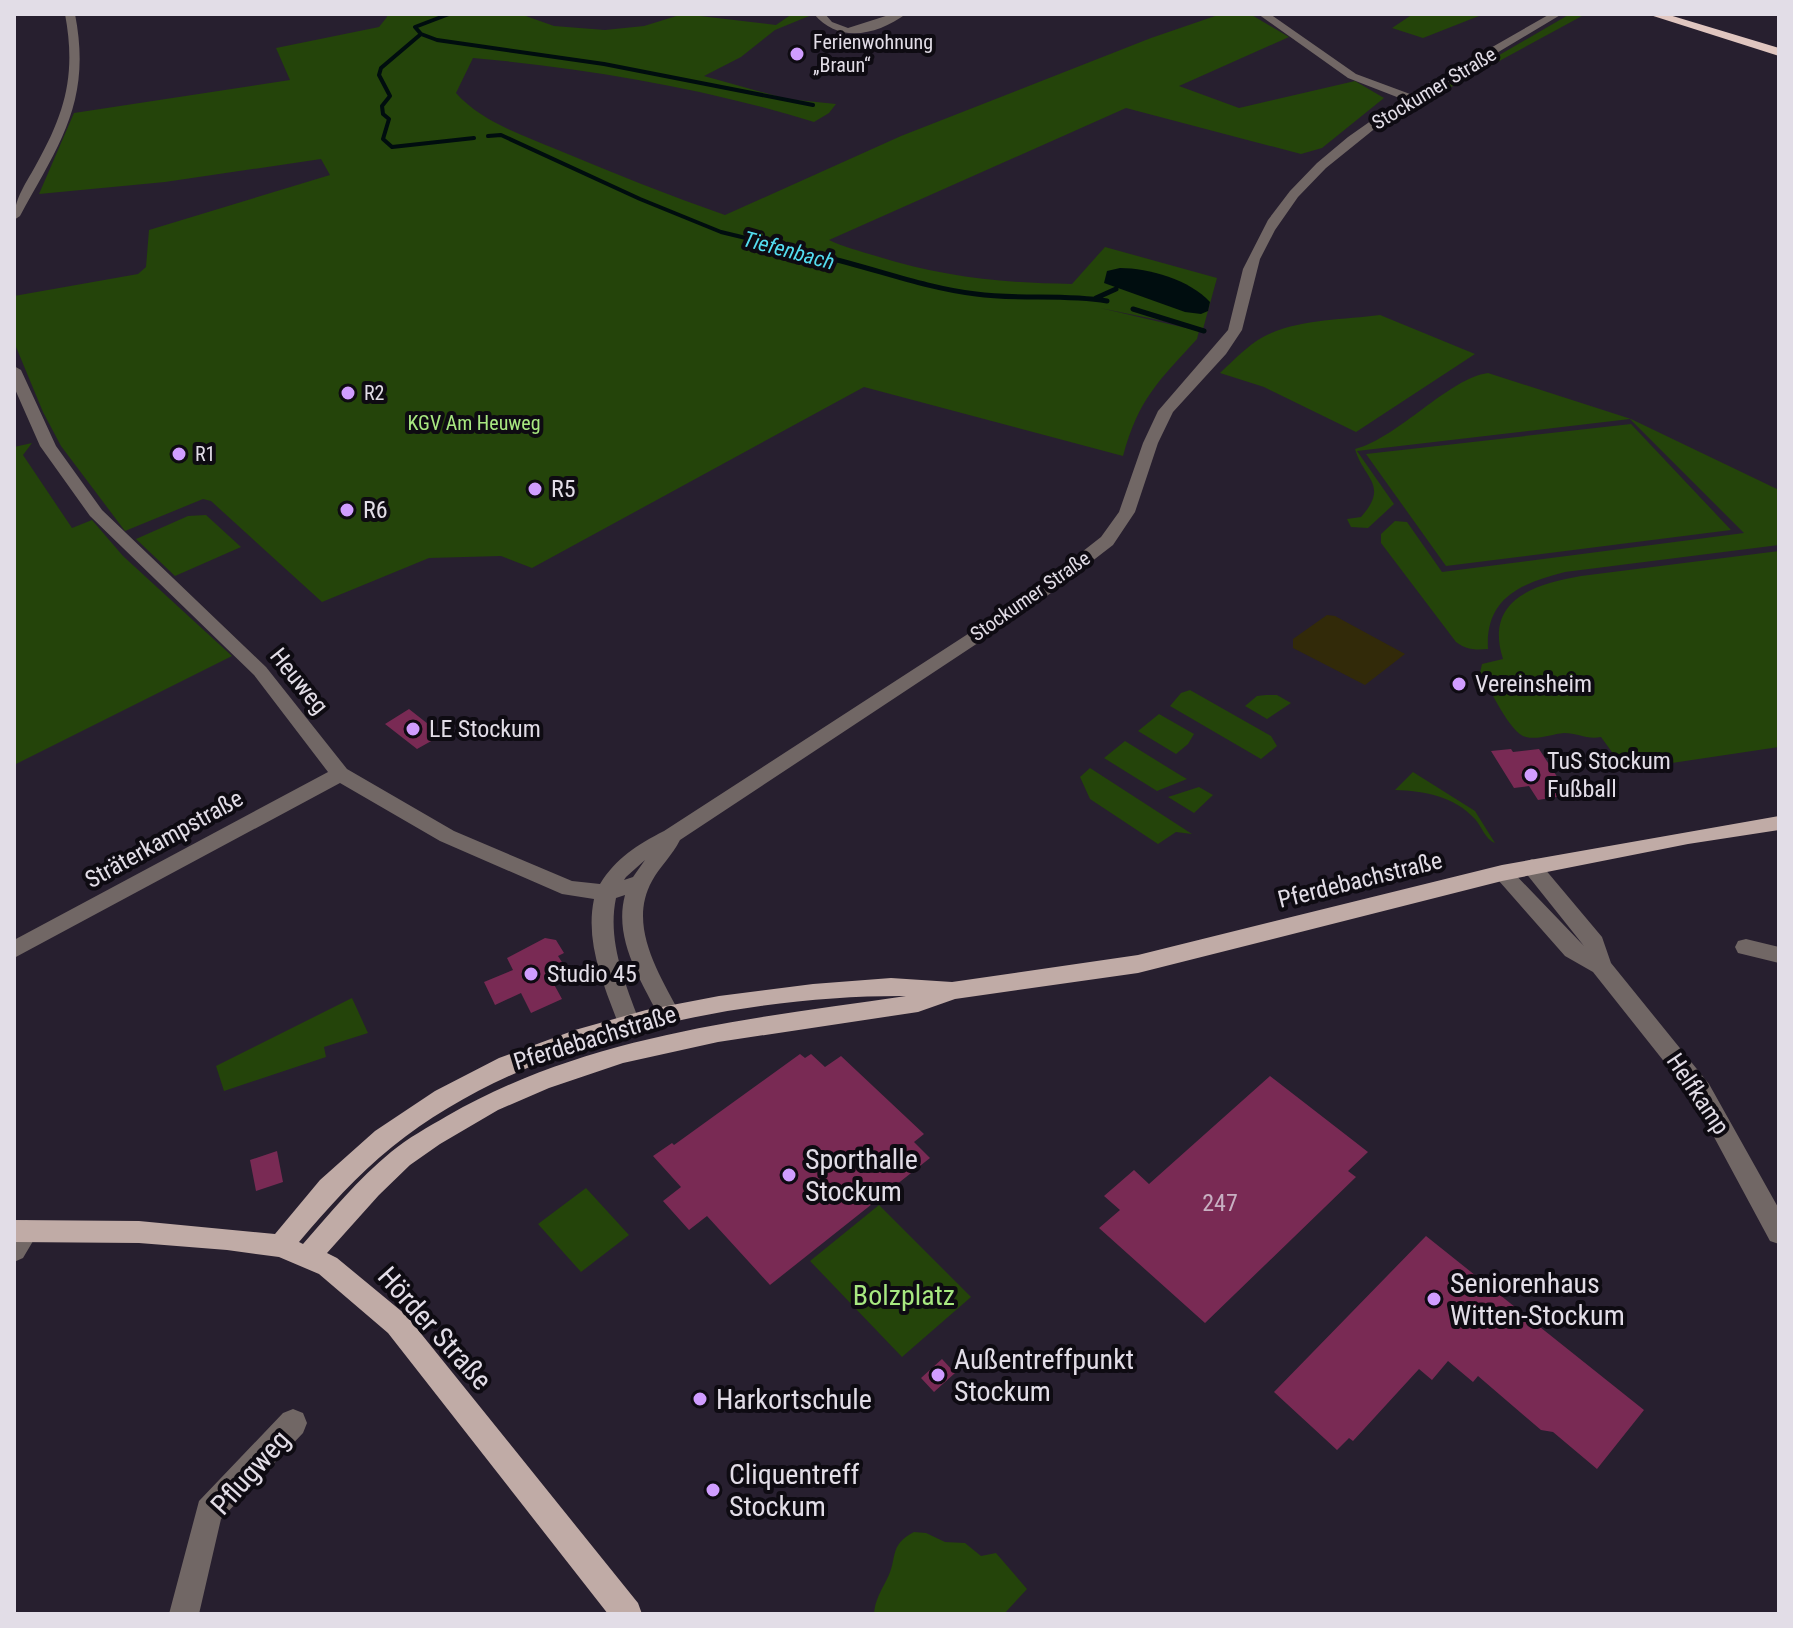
<svg xmlns="http://www.w3.org/2000/svg" width="1793" height="1628" viewBox="0 0 1793 1628" font-family="'Roboto Condensed',sans-serif">
<rect width="100%" height="100%" fill="#271f2f"/>
<path fill="#24440a" d="M386,14h134l34,12 51,4 39,-4 39,-12 93,11 16,-11h22l-39,16 -34,27 -37,19 83,23 49,5 -7,9 -15,9c-110,-34 -227,-54 -341,-64l-17,35c26,29 66,42 102,57 55,23 110,45 167,65l176,-79 250,-98 70,-24h29l39,23 -110,49 60,22 116,-27 29,17 -62,50 -21,6 -175,-46 -297,132c14,7 31,11 47,16 68,21 124,27 196,28l33,-37 112,31 -14,51 -103,-21 99,23 -2,8c-39,43 -58,59 -74,117l-259,-69 -332,181 -31,-12 -72,2 -107,44 -111,-101 -8,-2 -78,32 -64,-85 -18,-34 -29,-70v-46l124,-22 8,-7 3,-37 181,-55 -9,-16 -156,23 -126,12 35,-81 216,-33 -14,-32 103,-21 8,-10z
M1413,14h71l-61,24 -31,-10z
M1570,14l12,2 -151,82 18,-11 -3,-1z
M1380,315l95,39 -119,78 -92,-45 -44,-14c14,-13 27,-27 43,-36 33,-18 80,-17 117,-22z
M1488,373l143,46 148,71v55l-214,27c-43,11 -80,25 -77,77 -13,1 -21,1 -32,-7l-75,-99v-9l14,-13 12,1 35,50 302,-39 -114,-114 -273,32 37,53 -26,24 -17,-1 -4,-8 14,-2c29,-32 2,-39 -6,-68 43,-11 94,-71 133,-76z
M1631,424l100,106 -285,36 -80,-112z
M32,443l-9,12 49,73 20,-8 31,36 109,100 -218,109v-318z
M206,515l35,32 -66,29 -39,-37 52,-23z
M1779,551v196l-154,23 -24,-33c-14,3 -23,-4 -37,-4 -12,1 -26,7 -38,4 -16,-3 -36,-49 -46,-64l2,-9 21,-5c-19,-59 31,-75 78,-83z
M1190,690l81,46 6,10 -16,13 -91,-53 11,-13z
M1266,695h11l14,8 -24,16 -22,-13 12,-10z
M1159,714l35,20 -6,10 -12,10 -38,-23z
M1125,741l55,34 7,4 -30,12 -53,-33z
M1090,768l102,66 -16,-2 -18,12 -68,-45 -10,-22z
M1413,772l62,39 20,32c-10,-4 -13,-16 -20,-24 -21,-23 -51,-28 -80,-29z
M1199,787l14,8 -19,18 -26,-16z
M352,998l16,35 -44,14 2,10 -102,34 -8,-25z
M586,1188l43,47 -48,37 -43,-48z
M879,1205l92,92 -69,60 -92,-96z
M914,1532l12,1 19,9 20,1 16,13 15,-3 31,36 -23,25h-130c1,-14 7,-23 13,-35 11,-20 1,-34 27,-47z"/>
<path fill="#322a09" d="M1327,615l8,1 70,38 -40,31 -72,-37v-9z"/>
<path fill="#000d0f" d="M1120,268c29,0 70,12 90,34l-2,9 -7,3 -16,-2 -81,-29 3,-12z"/>
<g fill="none" stroke-linecap="round" stroke-linejoin="round">
<path stroke="#000d0f" stroke-width="4" d="M449,14l-34,13 6,7 -40,34 -2,7 11,21 -8,10 1,8 6,5 -6,20 9,8 82,-9
M421,34l16,6 167,24 209,41
M488,136l13,-1 139,64 81,33 112,27"/>
<path stroke="#000d0f" stroke-width="5" d="M825,257c51,12 100,31 151,37 44,6 87,0 131,7
M1096,298l20,-9
M1133,309l71,22"/>
</g>
<path fill="#792a54" d="M409,709l33,26 -25,14 -32,-25z
M1511,749l2,3 26,-3 30,46 -31,5 -9,-14 -15,2 -23,-37z
M545,938l11,2 8,13 -6,3 9,14 -17,7 12,22 -31,14 -10,-20 -26,12 -11,-23 29,-12 -6,-12z
M800,1054l5,4 6,-4 14,13 16,-11 83,78 -10,8 16,16 -160,127 -63,-69 -18,14 -26,-29 18,-14 -28,-31 19,-13 2,2z
M1270,1076l98,76 -20,19 8,6 -151,146 -106,-95 21,-18 -16,-14 30,-26 15,14z
M277,1151l6,31 -27,9 -6,-31z
M1426,1236l218,174 -47,59 -44,-37 -12,-2 -63,-54 -5,6 -25,-21 -16,19 -13,-11 -66,72 -4,-3 -12,12 -63,-58z
M942,1359l13,14 -21,19 -13,-14z"/>
<g fill="none" stroke-linecap="round" stroke-linejoin="round">
<path fill="#716765" fill-rule="evenodd" d="M65,14h10c17,87 -15,129 -55,202l-6,4c0,-22 13,-38 23,-57 29,-52 39,-90 28,-149z
M814,14h11l7,8 16,6 44,-14h14c-29,21 -67,30 -92,0z
M1258,14h12l86,60 54,20 140,-80h12l-174,104 -62,50 -28,29 -23,33 -15,29 -18,71 -16,24 -53,58 -15,31 -23,69 -22,33 -79,61 -354,234c-8,16 -20,26 -28,41 -25,45 8,94 28,133l-3,6 -8,3 -8,-3c-19,-38 -48,-80 -36,-125l-9,3c-9,43 9,85 24,125l-3,6 -8,3 -8,-3 -3,-6c-15,-40 -33,-81 -24,-124l-32,-5 -122,-53 -100,-58 -326,175v-18l314,-168 -74,-97 -164,-159 -50,-70 -26,-59v-21l7,4 35,76 46,64 164,157 81,102 107,62 118,50 28,3c16,-26 37,-39 64,-53l358,-232 79,-62 18,-25 24,-69 15,-32 70,-81 15,-61 25,-49 22,-29 27,-28 31,-26 54,-38 -54,-21zM645,860l-12,17 -9,3 2,-3z
M1532,859l7,3 63,75 9,26 98,121 70,125v35l-9,-3 -77,-143 -100,-126 -28,-16 -73,-83 3,-5h14l75,78 -59,-74 -3,-5 3,-5z
M1746,939l33,8v16l-41,-10 -3,-6 3,-6z
M26,1220l9,3 4,8 -16,27 -9,4v-34z
M293,1409l10,4 4,10 -4,10 -82,86 -22,95h-30l30,-113 84,-88z"/>
<path fill="#c0aba6" fill-rule="evenodd" d="M1779,816v14l-91,14 -186,37 -364,92 -183,26 -37,13 -200,30 -95,21 -74,25 -51,22 -58,34 -30,21 -31,30 -52,58 10,5 69,57 232,288 4,11h-34l-220,-281 -69,-59 -40,-17 -52,-7 -88,-7 -125,-1v-22l125,1 136,13 45,-54 55,-49 60,-40 64,-33 76,-28 71,-20 73,-14 94,-12 78,-6 61,4 186,-27 364,-90zM906,996c-157,23 -319,39 -459,120 -19,11 -39,22 -56,36 -33,27 -60,60 -88,92l-4,-2c29,-34 58,-67 93,-95 132,-107 347,-152 514,-151z"/>
<path fill="#e0c6c0" fill-rule="evenodd" d="M1647,14h19l113,34v8z"/>
</g>
<g fill="#d09dff" stroke="#0e0b12" stroke-width="3">
<circle cx="797" cy="54" r="8"/>
<circle cx="348" cy="393" r="8"/>
<circle cx="179" cy="454" r="8"/>
<circle cx="535" cy="489" r="8"/>
<circle cx="347" cy="510" r="8"/>
<circle cx="1459" cy="684" r="8"/>
<circle cx="413" cy="729" r="8"/>
<circle cx="1531" cy="775" r="8"/>
<circle cx="531" cy="974" r="8"/>
<circle cx="789" cy="1175" r="8"/>
<circle cx="1434" cy="1299" r="8"/>
<circle cx="938" cy="1375" r="8"/>
<circle cx="700" cy="1399" r="8"/>
<circle cx="713" cy="1490" r="8"/>
</g>
<g text-anchor="middle" stroke-width="8" stroke-linejoin="round" paint-order="stroke">
<g font-size="20" fill="#e2dde7" stroke="#0e0b12" text-anchor="start">
<text x="813" y="49">Ferienwohnung<tspan x="813" dy="23">„Braun“</tspan></text>
<text x="364" y="400">R2</text>
<text x="195" y="461">R1</text>
</g>
<g font-size="20" fill="#e2dde7" stroke="#0e0b12">
<text transform="translate(1434 88) rotate(-31)" y="7">Stockumer Straße</text>
<text transform="translate(1030 596) rotate(-35)" y="7">Stockumer Straße</text>
</g>
<g font-size="20" fill="#a8e881" stroke="#0e0b12">
<text x="474" y="430">KGV Am Heuweg</text>
</g>
<g font-size="22" font-style="italic" fill="#53ddf0" stroke="#0e0b12">
<text transform="translate(789 250) rotate(15)" y="8">Tiefenbach</text>
</g>
<g font-size="24" fill="#e2dde7" stroke="#0e0b12" text-anchor="start">
<text x="551" y="497">R5</text>
<text x="363" y="518">R6</text>
<text x="1475" y="692">Vereinsheim</text>
<text x="429" y="737">LE Stockum</text>
<text x="1547" y="769">TuS Stockum<tspan x="1547" dy="28">Fußball</tspan></text>
<text x="547" y="982">Studio 45</text>
</g>
<g font-size="24" fill="#e2dde7" stroke="#0e0b12">
<text transform="translate(299 681) rotate(51)" y="8">Heuweg</text>
<text transform="translate(164 839) rotate(-29)" y="8">Sträterkampstraße</text>
<text transform="translate(1360 880) rotate(-14)" y="8">Pferdebachstraße</text>
<text transform="translate(595 1038) rotate(-17)" y="8">Pferdebachstraße</text>
<text transform="translate(1698 1094) rotate(56)" y="8">Helfkamp</text>
</g>
<g font-size="24" fill="#c8b0c2">
<text x="1220" y="1211">247</text>
</g>
<g font-size="28" fill="#e2dde7" stroke="#0e0b12" text-anchor="start">
<text x="805" y="1169">Sporthalle<tspan x="805" dy="32">Stockum</tspan></text>
<text x="1450" y="1293">Seniorenhaus<tspan x="1450" dy="32">Witten-Stockum</tspan></text>
<text x="954" y="1369">Außentreffpunkt<tspan x="954" dy="32">Stockum</tspan></text>
<text x="716" y="1409">Harkortschule</text>
<text x="729" y="1484">Cliquentreff<tspan x="729" dy="32">Stockum</tspan></text>
</g>
<g font-size="28" fill="#a8e881" stroke="#0e0b12">
<text x="904" y="1305">Bolzplatz</text>
</g>
<g font-size="28" fill="#e2dde7" stroke="#0e0b12">
<text transform="translate(435 1328) rotate(48)" y="10">Hörder Straße</text>
<text transform="translate(250 1472) rotate(-48)" y="10">Pflugweg</text>
</g>
</g>
<rect width="1793" height="1628" fill="none" stroke="#e2dde7" stroke-width="32"/>
</svg>
